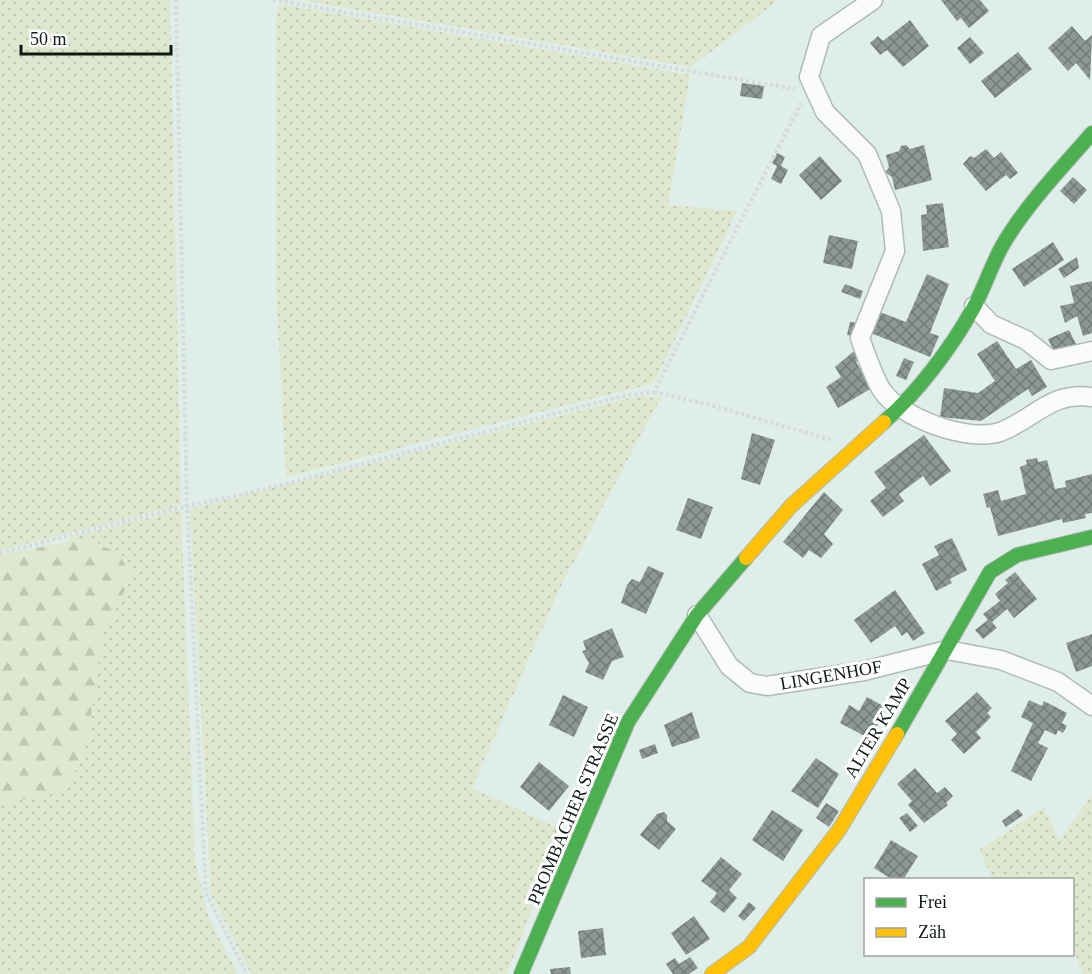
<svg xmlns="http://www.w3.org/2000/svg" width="1092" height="974" viewBox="0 0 1092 974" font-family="'Times New Roman',serif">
<defs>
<pattern id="grass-dots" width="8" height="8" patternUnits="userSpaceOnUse" patternTransform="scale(1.5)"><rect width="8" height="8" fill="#e0e7cf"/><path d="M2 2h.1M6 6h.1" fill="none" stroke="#bfc6b1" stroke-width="1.8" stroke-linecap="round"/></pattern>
<pattern id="forest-firs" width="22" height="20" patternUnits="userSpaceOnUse" patternTransform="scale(1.5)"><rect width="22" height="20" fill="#e0e7cf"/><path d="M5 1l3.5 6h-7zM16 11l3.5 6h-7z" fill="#bfc6b1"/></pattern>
<pattern id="building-cross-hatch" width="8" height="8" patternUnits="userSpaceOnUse" patternTransform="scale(1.5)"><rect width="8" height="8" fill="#8c9896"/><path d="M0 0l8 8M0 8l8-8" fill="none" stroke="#717b79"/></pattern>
</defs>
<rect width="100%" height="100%" fill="#dfeee9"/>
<path fill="url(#grass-dots)" d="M0,0h170l11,505 -181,45z
M300,0h479l-88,67z
M279,4l411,71 -22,130 69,6 -83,172 -368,94 -10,-190v-268z
M635,397h26l-100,189 -89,202 91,42 -56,144h-256l-40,-80 -21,-385z
M181,510l14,352 14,56 29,56h-238v-170l66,-13 22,-52 14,-104 30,-59c-19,-32 -29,-35 -66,-34l11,-6z
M1092,795v179h-9l-10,-26 -1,-68 -79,-1 -14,-29 65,-43 15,34z"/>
<path fill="url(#forest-firs)" d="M93,541l26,13 13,22 -30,59 -14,104 -22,52 -66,13v-249l66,-13z"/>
<path fill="url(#building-cross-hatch)" d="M941,0h39l9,11 -20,17 -8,-10 -4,3z
M910,20l19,26 -26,21 -16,-17 -7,5 -10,-12 8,-7 5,5z
M1072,26l13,15 7,-6 -2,45 -14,-17 -8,8 -20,-23z
M970,37l14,16 -14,11 -13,-16z
M1018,52l14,17 -37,29 -14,-17z
M742,83l22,3 -2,13 -22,-3z
M906,145l4,4 14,-4 8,35 -37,10 -3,-13 -7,-5 4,-4 -3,-13 13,-4 2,-5z
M986,149l8,9 7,-6 17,21 -8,6 -4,-4 -20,16 -23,-27 7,-8 4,2z
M777,153l8,4 -4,9 7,4 -7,14 -10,-5 6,-13 -5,-3z
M820,156l22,25 -21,19 -22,-25z
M1073,177l14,13 -13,14 -14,-13z
M943,203l6,44 -26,4 -2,-36 6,-1 -1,-9z
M829,235l29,6 -6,28 -29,-6z
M1053,242l11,18 -40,27 -12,-18z
M1077,257l2,11 -15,10 -6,-9z
M927,274l22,10 -19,49 9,3 -9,21 -59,-24 9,-21 26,10z
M1092,281v52l-9,3 -6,-20 -12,7 -5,-17 14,-3 -4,-17z
M845,284l18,7 -3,8 -19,-7z
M850,322l9,1 -3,14 -9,-2z
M1069,330l7,14 -21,9 -7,-14z
M997,341l19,28 15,-9 16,27 -15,9 -4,-7 -47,32 -41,-4 4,-29 34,5 17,-12 -18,-27z
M854,351l6,9 -4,2 16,26 -34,20 -12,-21 15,-10 -6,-10z
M904,358l10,4 -8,18 -10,-4z
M752,433l23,7 -15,45 -19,-6z
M924,435l27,36 -21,15 -7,-10 -24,18 5,7 -21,16 -13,-16 16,-13 -12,-16z
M1037,458l1,4 9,-2 8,29 11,-2 -1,-6 27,-7v39l-7,1 1,4 -23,5 -1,-4 -64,17 -8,-29 -3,1 -4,-14 15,-4 3,11 25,-7 -6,-27 7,-3 -1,-4z
M824,492l19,18 -19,24 9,10 -12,14 -12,-8 -6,8 -20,-16z
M688,498l25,9 -12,32 -25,-9z
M952,538l15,32 -17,9 2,4 -16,8 -14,-27 17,-9 -5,-9z
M648,566l16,7 -18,41 -25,-11 6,-18 5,-6 8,3z
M1015,572l22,27 -23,19 -7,-9 -15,13 5,6 -14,11 -8,-9 13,-10 -5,-6 17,-13 -5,-7 13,-11 -3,-3z
M895,590l30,43 -12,8 -6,-9 -5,4 -7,-10 -24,17 -17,-23z
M612,628l12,29 -12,4 -9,19 -18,-8 4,-9 -7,-12 4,-1 -3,-9z
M1092,634v32l-16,6 -10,-29z
M977,692l15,16 -5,5 4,4 -15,15 5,6 -17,16 -13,-14 6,-6 -12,-13z
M563,695l25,12 -14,30 -25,-12z
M867,697l20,11 -17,31 -30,-16 9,-18 10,6z
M1029,700l13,6 2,-5 23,12 -5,10 5,3 -4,7 -5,-3 -2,5 -11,-5 -7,13 10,5 -17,33 -20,-10 22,-48 -12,-6z
M692,712l8,26 -28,9 -8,-22z
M655,744l3,9 -16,6 -3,-9z
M816,758l23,16 -21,34 -27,-17z
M539,762l30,24 -20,25 -29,-24z
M915,768l22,25 8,-6 8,9 -7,7 2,2 -24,18 -16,-18 4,-4 -15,-17z
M826,803l13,8 -10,16 -13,-9z
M1018,809l5,6 -17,12 -4,-6z
M772,810l31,20 -20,31 -31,-21z
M664,812l3,3v6l9,8 -17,21 -19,-15 17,-21z
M907,813l11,13 -8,6 -11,-14z
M891,840l27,16 -15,24h-10l-19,-12z
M721,857l21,17 -13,16 8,8 -13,15 -14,-11 7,-9 -16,-12z
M749,902l7,6 -12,13 -6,-5z
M694,916l16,23 -24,16 -15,-22z
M603,928l3,27 -25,3 -3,-27z
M690,957l8,11 -9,6h-16l-7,-10 9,-6 4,6z
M570,967l1,7h-20l-1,-5z"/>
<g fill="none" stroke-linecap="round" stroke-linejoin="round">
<defs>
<path id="street" d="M873,0l-52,36 -12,41 16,35 42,42 24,57 4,40 -35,87c6,17 12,35 21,51 17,28 87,54 119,43 35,-13 50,-41 92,-35
M974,306l17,18 35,16 25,20 41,-9
M697,615l32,51 21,17 17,3 97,-15 83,-21 54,10 57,22 34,24"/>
<path id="fast" d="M884,422c35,-31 67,-74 90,-115 10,-19 17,-40 27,-59 23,-41 60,-79 91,-115
M897,734l93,-162 27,-17 75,-18
M521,974l107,-252 69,-107 49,-57"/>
<path id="slow" d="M746,558l45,-52 93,-84
M712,974l37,-27 90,-117 58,-96"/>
</defs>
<use href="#street" stroke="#b0bbb8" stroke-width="21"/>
<use href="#fast" stroke="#b0bbb8" stroke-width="16"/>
<use href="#slow" stroke="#b0bbb8" stroke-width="16"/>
<path stroke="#d6dad9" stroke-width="4" stroke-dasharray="3 3" stroke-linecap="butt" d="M176,0l11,506 19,387 41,81
M273,0l522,89
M654,392l56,13 122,35
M0,553l187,-47 63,-13 369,-96 35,-5 147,-289"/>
<use href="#street" stroke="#fafcfc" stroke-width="18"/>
<use href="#fast" stroke="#4caf50" stroke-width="14"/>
<use href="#slow" stroke="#ffc107" stroke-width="14"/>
</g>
<g text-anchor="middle" stroke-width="6" stroke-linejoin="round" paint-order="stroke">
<g font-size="18" fill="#0f1915" stroke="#fff">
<text transform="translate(831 675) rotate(-10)" y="6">LINGENHOF</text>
<text transform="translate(878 728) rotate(-59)" y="6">ALTER KAMP</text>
<text transform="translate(573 809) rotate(-67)" y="6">PROMBACHER STRASSE</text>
</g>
</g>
<rect x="864" y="878" width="210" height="78" fill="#ffffff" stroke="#9fa3a1" stroke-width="1.5"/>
<rect x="876" y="898" width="30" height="9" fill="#4caf50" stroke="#9fa3a1" stroke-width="1.5"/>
<text x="918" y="908" font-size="18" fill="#0f1915">Frei</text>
<rect x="876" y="928" width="30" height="9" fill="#ffc107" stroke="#9fa3a1" stroke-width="1.5"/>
<text x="918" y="938" font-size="18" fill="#0f1915">Zäh</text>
<path d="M21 45v9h150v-9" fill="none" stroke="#0f1915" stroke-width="3"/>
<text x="30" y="45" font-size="18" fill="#0f1915" stroke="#ffffff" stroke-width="4.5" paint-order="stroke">50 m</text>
</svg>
